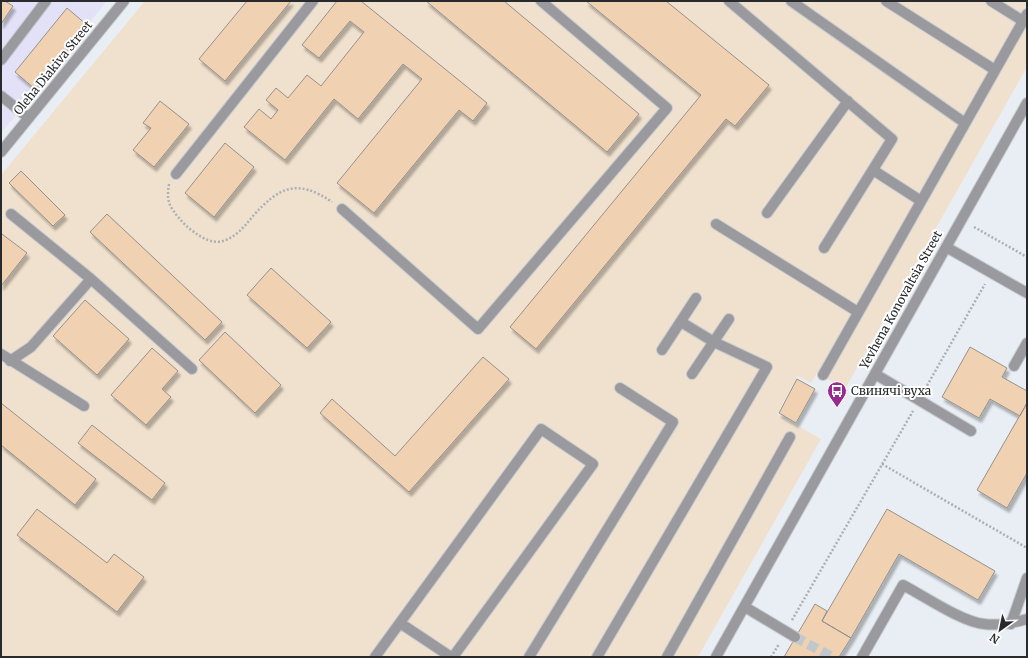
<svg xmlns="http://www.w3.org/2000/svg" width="1028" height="658" viewBox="0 0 1028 658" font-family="Merriweather,serif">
<defs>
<filter id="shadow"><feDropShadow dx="2.5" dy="4.5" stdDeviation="1" flood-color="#0004"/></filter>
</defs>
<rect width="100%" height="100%" fill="#e8eef4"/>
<path fill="#e3e1f7" d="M1,1h106l-72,87 2,2 -36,43z"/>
<path fill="#f0e1ce" d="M145,1h882v66l-182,322 -28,-16 -6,10 -13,-7 -21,38 44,25 -123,218h-697v-482z"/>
<path fill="#f0d2b2" stroke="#96918b" filter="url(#shadow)" d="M1,1h4l8,5 -12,18z
M247,1h44l-66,80 -26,-22z
M337,1h24l126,102 -14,18 -14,-11 -85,103 -37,-30 85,-104 -19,-15 -45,55 -24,-20 -49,61 -41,-33 15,-18 12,10 7,-9 -12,-10 10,-12 12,10 19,-23 14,11 43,-54 -14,-11 -31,37 -17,-13z
M426,1h78l135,113 -32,38z
M586,1h80l103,84 -34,41 -9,-7 -190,230 -26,-22 191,-232z
M67,8l20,17 -52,64 -20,-17z
M160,101l29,23 -35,43 -21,-17 18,-22 -8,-5z
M225,143l29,24 -40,50 -29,-24z
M21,171l44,44 -12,11 -44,-43z
M107,214l115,108 -17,18 -115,-108z
M2,234l25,19 -26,33v-51z
M271,268l60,54 -24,26 -60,-53z
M85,300l44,39 -32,36 -44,-39z
M225,332l56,53 -26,28 -56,-53z
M970,347l37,21 -5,9 25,14v12l-7,13 -30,-17 -11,19 -37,-21z
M152,348l26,23 -16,18 9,8 -25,28 -35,-30z
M483,357l26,22 -100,113 -89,-79 12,-14 63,57z
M797,379l18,10 -19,34 -17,-10z
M1,403l95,76 -21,26 -74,-60z
M1027,403v70l-20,35 -30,-18z
M92,425l73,58 -13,17 -74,-57z
M37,509l70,54 7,-9 30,23 -27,35 -100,-77z
M887,509l108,62 -17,29 -79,-46 -48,84 -29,-17z
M815,604l12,7 -5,10 29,17 -12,19h-55z"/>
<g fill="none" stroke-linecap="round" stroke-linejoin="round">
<path stroke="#c2c7cc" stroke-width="10" stroke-dasharray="10 5" stroke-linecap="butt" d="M795,637l37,20"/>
<defs>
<path id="minor" d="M729,1l163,138 -68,109
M791,1l174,122
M886,1l109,69
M991,1l32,20
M1,60l45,-59
M1,96l28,22
M1,152l123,-151
M873,170l48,31
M176,174l137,-173
M342,209l136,120 189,-221 -126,-107
M767,213l81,-112
M11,214l80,65 101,90
M716,224l142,88
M946,247l81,46
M662,350l34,-52
M1,354l83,52
M10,361l21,-14 60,-68
M1014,366l13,-23
M692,374l37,-55
M875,374l96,57
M823,375l204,-361
M745,607l50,30
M400,623l51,34
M1011,624l16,-46
M375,657l166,-228 52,35 -140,193
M529,657l144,-235 -53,-34
M597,657l170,-290 -53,-25 -33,-20
M667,657l123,-220
M716,657l311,-554
M862,657l41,-72c21,11 59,37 81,39 14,2 29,-1 43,-5"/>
</defs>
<use href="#minor" stroke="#c5cbd0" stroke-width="12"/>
<path stroke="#abb0b5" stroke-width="2.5" stroke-dasharray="2 2" stroke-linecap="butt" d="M169,184c-1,7 -2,14 1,21 7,15 35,42 53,36 13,-4 22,-15 30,-25 26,-29 44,-38 79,-14
M974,227l53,30
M925,389l60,-105
M882,464l145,84
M792,620l121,-209
M771,657l8,-13"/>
<use href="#minor" stroke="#9a9a9e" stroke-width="10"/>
</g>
<defs>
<symbol id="bus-pin" viewBox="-11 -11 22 30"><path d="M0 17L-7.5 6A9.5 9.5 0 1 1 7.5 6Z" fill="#972b8d" stroke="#fff"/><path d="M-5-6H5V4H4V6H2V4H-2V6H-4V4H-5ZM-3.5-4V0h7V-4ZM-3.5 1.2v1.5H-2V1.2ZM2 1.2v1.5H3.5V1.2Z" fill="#fff"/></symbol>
</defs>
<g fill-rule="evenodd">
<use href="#bus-pin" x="826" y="380" width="22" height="30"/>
</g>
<g text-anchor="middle" stroke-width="4" stroke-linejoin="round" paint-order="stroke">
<g font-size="12" fill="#282a2d" stroke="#fff">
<text transform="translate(53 68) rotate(-51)" y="4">Oleha Diakiva Street</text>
<text transform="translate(901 300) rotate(-61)" y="4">Yevhena Konovaltsia Street</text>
</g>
<g font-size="12" fill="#282a2d" stroke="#fff" text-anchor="start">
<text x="851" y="395">Свинячі вуха</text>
</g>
</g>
<rect width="1028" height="658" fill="none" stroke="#282a2d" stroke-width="4"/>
<g transform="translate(1000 630) rotate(213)" stroke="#ffffff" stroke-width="3" paint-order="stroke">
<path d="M0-3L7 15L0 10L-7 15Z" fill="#282a2d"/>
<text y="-6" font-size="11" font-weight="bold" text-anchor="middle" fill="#282a2d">N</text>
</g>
</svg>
